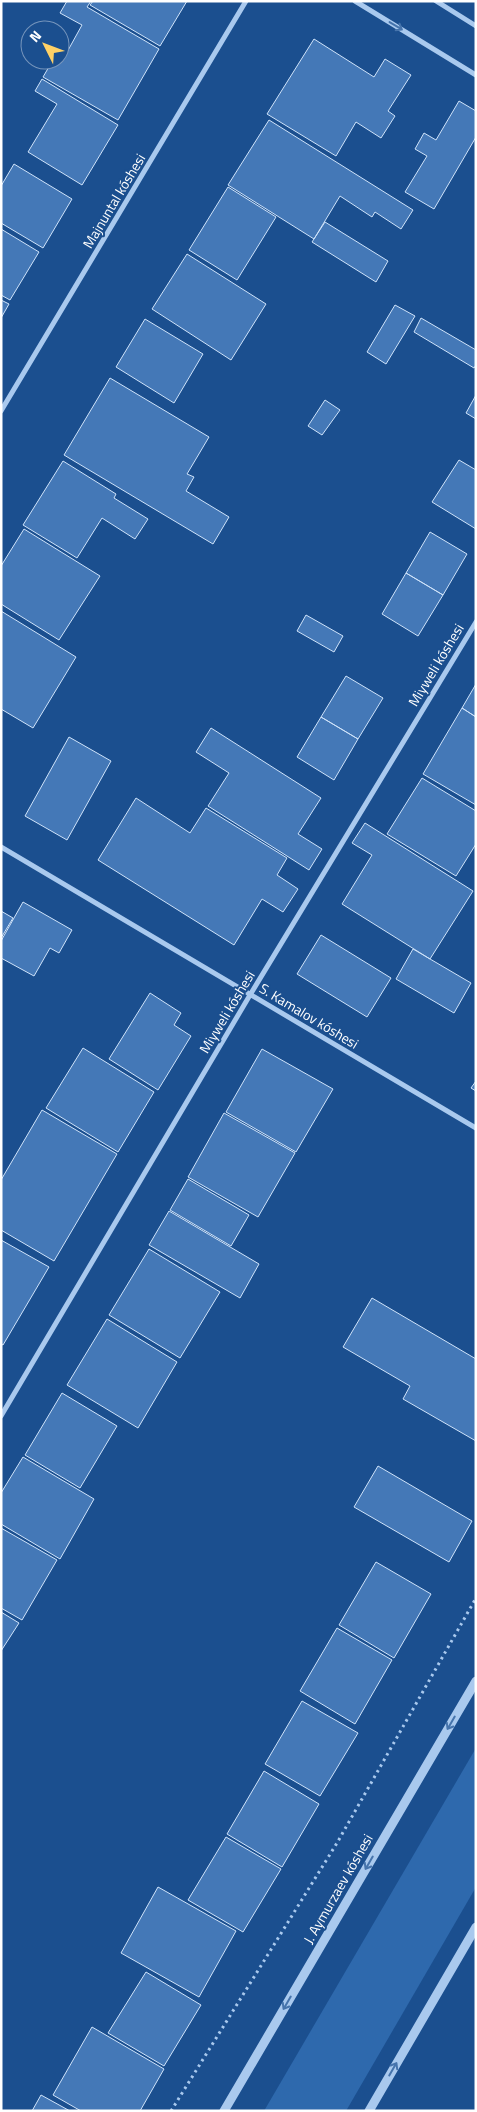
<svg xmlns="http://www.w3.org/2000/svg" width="477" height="2112" viewBox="0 0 477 2112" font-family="'Titillium Web',sans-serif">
<rect width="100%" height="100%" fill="#1b4f8f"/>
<path fill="#2e69ad" d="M476,1748v139l-130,224h-82z"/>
<path fill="#4478b7" stroke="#cfe3fa" d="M67,1h24l-4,6 72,42 -41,71 -75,-43 10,-17 8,3 21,-38 -22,-12z
M93,1h94l-27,45 -70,-41z
M314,39l60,38 11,-18 26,16 -23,36 7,5 -14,22 -25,-16 -20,34 -69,-42z
M42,79l76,46 -36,60 -54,-33 29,-48 -22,-13z
M459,101l17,10v26l-42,72 -29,-17 22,-36 -12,-7 9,-16 12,7z
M269,120l144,90 -12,19 -26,-17 -3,5 -32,-21 -26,43 -86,-54z
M14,164l58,35 -29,49 -42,-25v-37z
M228,187l48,30 -39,63 -48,-30z
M325,222l63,39 -12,21 -64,-40z
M1,229l38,23 -29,48 -9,-5z
M187,254l79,50 -35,56 -79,-51z
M1,300l8,4 -8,14z
M395,305l20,11 -29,48 -19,-12z
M421,318l55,32v15l-2,3 -60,-36z
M145,319l58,35 -29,49 -58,-36z
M110,378l99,59 -22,37 7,3 -8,14 43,26 -16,27 -149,-89z
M476,395v24l-10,-6z
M325,400l15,10 -18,25 -14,-9z
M459,460l17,10v59l-44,-27z
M63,461l53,33 -2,4 34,21 -13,20 -33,-21 -25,40 -54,-33z
M24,529l76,47 -41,64 -58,-36v-38z
M430,532l37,22 -24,41 -37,-22z
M406,573l37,22 -25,41 -36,-22z
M1,611l75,46 -43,71 -32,-19z
M306,615l37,21 -9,16 -37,-21z
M346,676l37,22 -25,41 -37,-22z
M476,684v33l-14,-9z
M462,708l14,9v88l-53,-31z
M321,717l37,22 -24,41 -37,-23z
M211,728l110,70 -23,36 24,15 -13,21 -101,-64 21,-33 -33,-21z
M69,737l42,24 -44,79 -42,-24z
M422,778l54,33v33l-20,32 -69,-42z
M136,798l54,35 16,-25 81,50 -10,17 21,14 -15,23 -21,-13 -28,46 -136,-85z
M365,823l108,68 -43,68 -88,-55 30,-49 -20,-12z
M23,902l49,28 -13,23 -9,-5 -16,28 -33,-18v-17z
M1,911l12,7 -12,20z
M321,935l70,43 -24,39 -70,-43z
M413,949l58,34 -17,30 -58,-34z
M150,993l31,20 -7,12 17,11 -33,54 -49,-31z
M83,1048l71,44 -36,60 -72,-44z
M262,1049l71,40 -37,63 -70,-40z
M476,1081v10l-5,-3z
M42,1110l75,44 -63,107 -53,-31v-50z
M224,1113l71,40 -37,64 -70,-40z
M188,1179l61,36 -18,31 -61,-36z
M169,1211l90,53 -19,34 -91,-53z
M1,1240l48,27 -46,78 -2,-1z
M149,1249l71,43 -40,66 -71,-43z
M372,1298l104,61v82l-73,-42 7,-13 -67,-39z
M107,1319l70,43 -39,66 -71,-43z
M62,1393l55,33 -37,62 -55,-33z
M23,1457l71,42 -34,60 -59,-35v-31z
M378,1466l94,55 -23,41 -95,-55z
M1,1528l56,32 -35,60 -21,-12z
M376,1562l55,32 -37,64 -55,-33z
M1,1612l18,11 -18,28z
M337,1628l55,32 -37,64 -55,-33z
M302,1701l56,32 -38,63 -55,-32z
M264,1771l55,33 -37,63 -55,-33z
M226,1837l55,32 -38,63 -55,-32z
M158,1887l78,44 -37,66 -78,-44z
M146,1972l55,33 -37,61 -56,-33z
M92,2027l72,42 -24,42h-59l-28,-16z
M41,2095l29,16h-38z"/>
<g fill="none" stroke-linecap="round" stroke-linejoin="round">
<path stroke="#a9c9ee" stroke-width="3" stroke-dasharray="2.5 4" stroke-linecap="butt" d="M171,2111l166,-268 139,-245"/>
<path stroke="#a9c9ee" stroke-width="5" d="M355,1l121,74
M436,1l40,25
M1,411l245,-410
M1,847l475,281
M1,1416l249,-421 226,-373"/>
<path stroke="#a9c9ee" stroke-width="9" d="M224,2111l252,-430
M369,2111l107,-184"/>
</g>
<defs><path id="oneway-shaft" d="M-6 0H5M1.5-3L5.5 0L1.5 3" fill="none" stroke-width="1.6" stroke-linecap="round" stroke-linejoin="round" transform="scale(1.25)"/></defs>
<g stroke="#4674ac">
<use href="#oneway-shaft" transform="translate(396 26) rotate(31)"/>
<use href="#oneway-shaft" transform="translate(451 1723) rotate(120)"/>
<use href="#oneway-shaft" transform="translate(369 1863) rotate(120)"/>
<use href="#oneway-shaft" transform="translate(287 2003) rotate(120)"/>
<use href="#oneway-shaft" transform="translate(393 2069) rotate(-60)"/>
</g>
<g text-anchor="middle" stroke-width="4" stroke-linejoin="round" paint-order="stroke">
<g font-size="14" fill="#fff" stroke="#1b4f8f">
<text transform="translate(114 201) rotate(-59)" y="5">Majnuntal kóshesi</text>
<text transform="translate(436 665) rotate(-59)" y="5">Miyweli kóshesi</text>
<text transform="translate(227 1012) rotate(-59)" y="5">Miyweli kóshesi</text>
<text transform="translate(309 1016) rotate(31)" y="5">S. Kamalov kóshesi</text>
<text transform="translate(338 1889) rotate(-60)" y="5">J. Aymurzaev kóshesi</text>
</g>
</g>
<rect width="477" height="2112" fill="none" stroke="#ffffff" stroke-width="5"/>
<g transform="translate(45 45) rotate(312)"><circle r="24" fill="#1b4f8f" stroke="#7695bc"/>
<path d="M0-4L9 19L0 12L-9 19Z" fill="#ffd166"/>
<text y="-8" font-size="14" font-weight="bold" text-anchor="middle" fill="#ffffff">N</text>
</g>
</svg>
